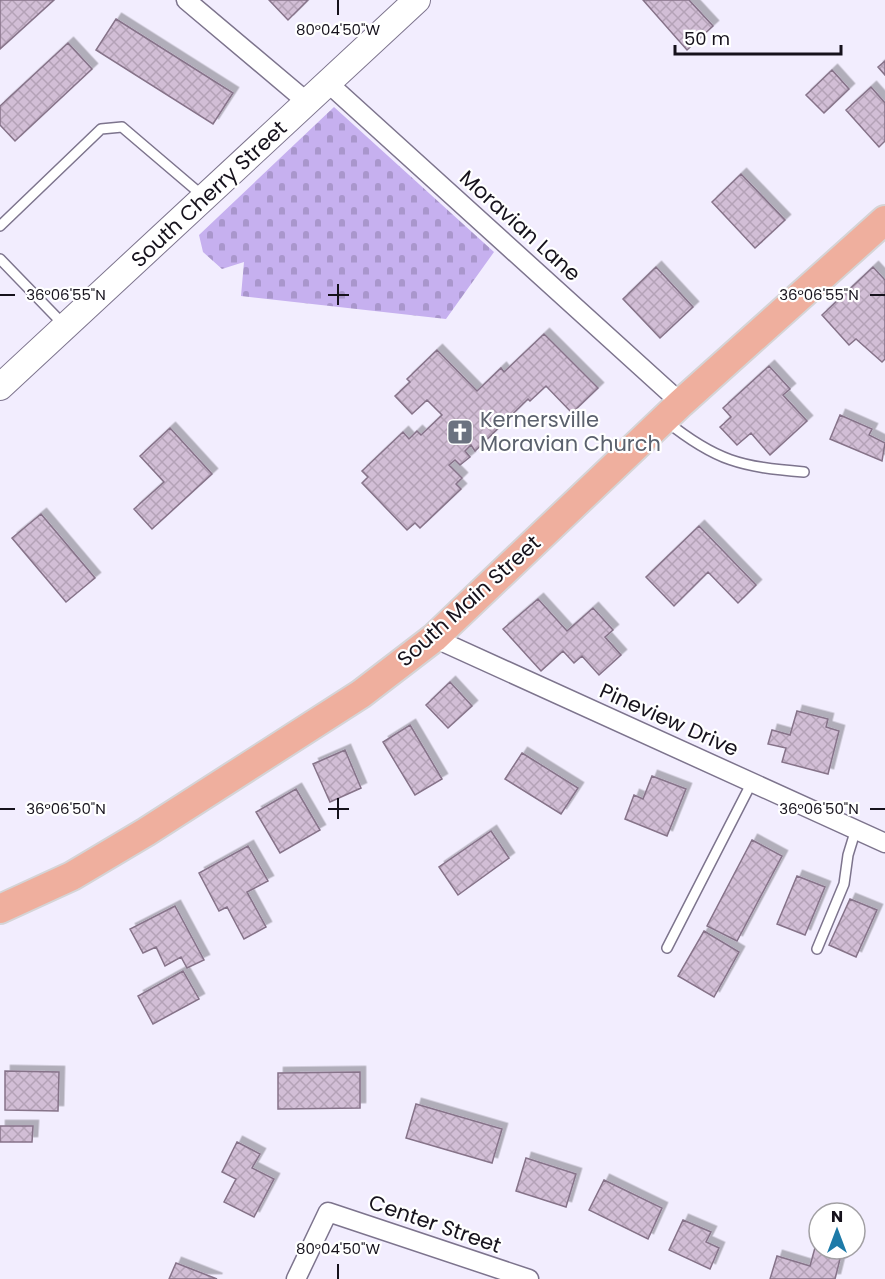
<svg xmlns="http://www.w3.org/2000/svg" width="885" height="1279" viewBox="0 0 885 1279" font-family="Poppins,sans-serif">
<defs>
<pattern id="cemetery-stones" width="16" height="16" patternUnits="userSpaceOnUse" patternTransform="scale(1.5)"><rect width="16" height="16" fill="#c6b0ef"/><path d="M2 7V4a2 2 0 0 1 4 0v3zM10 15v-3a2 2 0 0 1 4 0v3z" fill="#a996cc"/></pattern>
<pattern id="building-cross-hatch" width="8" height="8" patternUnits="userSpaceOnUse" patternTransform="scale(1.5)"><rect width="8" height="8" fill="#d2bed6"/><path d="M0 0l8 8M0 8l8-8" fill="none" stroke="#b4a2b7"/></pattern>
<filter id="shadow"><feDropShadow dx="5.5" dy="-5.5" stdDeviation="0" flood-color="#0004"/></filter>
</defs>
<rect width="100%" height="100%" fill="#f2edfe"/>
<path fill="url(#cemetery-stones)" d="M334,107l160,145 -48,67 -205,-23 3,-34 -22,7 -19,-17 -4,-17z"/>
<path fill="url(#building-cross-hatch)" stroke="#867389" stroke-width="1.5" filter="url(#shadow)" d="M0,0h54l-54,49z
M269,0h39l-20,20z
M643,0h46l24,26 -26,24z
M116,19l117,74 -20,31 -117,-74z
M68,43l24,26 -77,72 -15,-16v-19z
M885,61v14l-7,-8z
M832,70l17,19 -25,24 -18,-18z
M871,87l14,16v38l-6,6 -33,-37z
M741,174l44,46 -30,28 -43,-46z
M656,267l37,40 -33,31 -37,-39z
M873,267l12,13v79l-3,3 -26,-23 -7,6 -27,-30z
M544,334l54,54 -26,25 -26,-27 -16,15 -2,-2 -53,52 -4,-6 -6,6 5,6 -10,8 -5,-5 -6,5 13,13 -6,6 5,5 -41,39 -5,-5 -8,7 -45,-47 6,-6 -6,-6 41,-39 6,7 8,-8 4,4 21,-20 -15,-15 -15,14 -17,-18 15,-14 -3,-3 30,-29 40,41 24,-23 3,4z
M769,366l21,23 -7,6 24,26 -37,34 -19,-22 -14,12 -17,-18 11,-10 -8,-9z
M840,415l32,14 -3,6 16,8 -3,18 -52,-22z
M170,428l42,46 -60,55 -18,-20 30,-27 -24,-26z
M41,514l54,64 -29,24 -54,-64z
M699,526l57,59 -18,18 -30,-31 -34,34 -28,-29z
M538,599l29,32 26,-23 20,22 -8,7 16,18 -22,20 -17,-19 -8,7 -11,-12 -22,20 -38,-42z
M450,682l22,24 -24,22 -22,-23z
M797,711l31,8 -2,8 13,4 -11,43 -46,-12 4,-14 -18,-4 4,-14 18,5z
M410,725l32,54 -27,16 -32,-53z
M345,750l16,38 -31,14 -17,-38z
M522,753l56,35 -17,26 -56,-35z
M652,776l34,13 -19,47 -42,-17 9,-24 9,4z
M296,789l24,41 -40,23 -24,-41z
M491,831l18,27 -51,37 -19,-28z
M752,840l30,16 -45,85 -30,-15z
M248,846l20,35 -21,11 19,35 -22,12 -17,-32 -8,4 -20,-38z
M797,876l28,11 -20,48 -28,-11z
M850,899l27,11 -21,47 -27,-12z
M175,906l29,54 -17,8 -6,-11 -16,9 -9,-19 -13,6 -13,-24z
M704,931l35,21 -25,45 -36,-21z
M183,971l16,28 -46,25 -15,-28z
M5,1071l54,1 -1,39 -53,-1z
M360,1072v36l-82,1v-36z
M416,1104l86,25 -10,34 -86,-25z
M0,1126h33l-1,16h-32z
M237,1142l23,12 -8,14 22,11 -20,38 -30,-15 12,-23 -14,-7z
M526,1158l50,16 -10,33 -50,-16z
M604,1180l58,28 -14,31 -59,-29z
M683,1220l28,12 -5,10 13,6 -9,21 -41,-19z
M816,1244l3,5 23,2 -7,28h-65l7,-23 33,10z
M176,1263l41,16h-48z"/>
<g fill="none" stroke-linecap="round" stroke-linejoin="round">
<defs>
<path id="service" d="M0,226l101,-97 21,-2 81,69
M0,259l64,66
M666,421c50,40 75,46 138,51
M667,948l85,-166
M817,949l27,-65 4,-29 8,-26"/>
<path id="minor" d="M186,0l121,102
M328,83l353,320
M434,638l451,205
M296,1279l32,-67 201,67"/>
<path id="secondary" d="M0,387l417,-387"/>
<path id="primary" d="M0,909l72,-33 74,-44 215,-138 73,-56 247,-235 204,-183"/>
</defs>
<use href="#service" stroke="#7d748d" stroke-width="12"/>
<use href="#minor" stroke="#7d748d" stroke-width="21"/>
<use href="#secondary" stroke="#7d748d" stroke-width="28"/>
<use href="#primary" stroke="#d5d4d6" stroke-width="32"/>
<use href="#service" stroke="#fff" stroke-width="9"/>
<use href="#minor" stroke="#fff" stroke-width="18"/>
<use href="#secondary" stroke="#fff" stroke-width="26"/>
<use href="#primary" stroke="#efaf9e" stroke-width="28"/>
</g>
<path fill="none" stroke="#16121c" stroke-width="2" d="M338,0v15M338,284v21M0,295h15M328,295h21M870,295h15M338,798v21M0,809h15M328,809h21M870,809h15M338,1264v15"/>
<defs>
<symbol id="church-square" viewBox="-11 -11 22 22"><rect x="-9" y="-9" width="18" height="18" rx="4" fill="#6b7280" stroke="#fff"/><path d="M-1.2-6h2.4v3.5h3.3v2.4h-3.3V6h-2.4V-.1h-3.3v-2.4h3.3Z" fill="#fff"/></symbol>
</defs>
<g fill-rule="evenodd">
<use href="#church-square" x="445" y="417" width="30" height="30"/>
</g>
<g text-anchor="middle" stroke-width="4.5" stroke-linejoin="round" paint-order="stroke">
<g font-size="21" fill="#16121c" stroke="#fff">
<text transform="translate(209 194) rotate(-43)" y="7">South Cherry Street</text>
<text transform="translate(520 226) rotate(42)" y="7">Moravian Lane</text>
<text transform="translate(469 601) rotate(-42)" y="7">South Main Street</text>
<text transform="translate(669 720) rotate(24)" y="7">Pineview Drive</text>
<text transform="translate(435 1224) rotate(19)" y="7">Center Street</text>
</g>
<g font-size="21" fill="#5b616d" stroke="#fff" text-anchor="start">
<text x="480" y="427">Kernersville<tspan x="480" dy="24">Moravian Church</tspan></text>
</g>
</g>
<g font-size="15" text-anchor="middle" fill="#16121c" stroke="#fff" stroke-width="4.5" stroke-linejoin="round" paint-order="stroke">
<text x="338" y="35">80°04'50"W</text>
<text x="66" y="300">36°06'55"N</text>
<text x="819" y="300">36°06'55"N</text>
<text x="66" y="814">36°06'50"N</text>
<text x="819" y="814">36°06'50"N</text>
<text x="338" y="1254">80°04'50"W</text>
</g>
<g transform="translate(837 1231)"><circle r="28" fill="#ffffff" stroke="#a2a0a4" stroke-width="1.5"/>
<path d="M0-4.5L10 22L0 15L-10 22Z" fill="#1e7aa8"/>
<text y="-9" font-size="16" font-weight="bold" text-anchor="middle" fill="#16121c">N</text>
</g>
<path d="M675 45v9h166v-9" fill="none" stroke="#16121c" stroke-width="3"/>
<text x="684" y="45" font-size="18" fill="#16121c" stroke="#ffffff" stroke-width="4.5" paint-order="stroke">50 m</text>
</svg>
